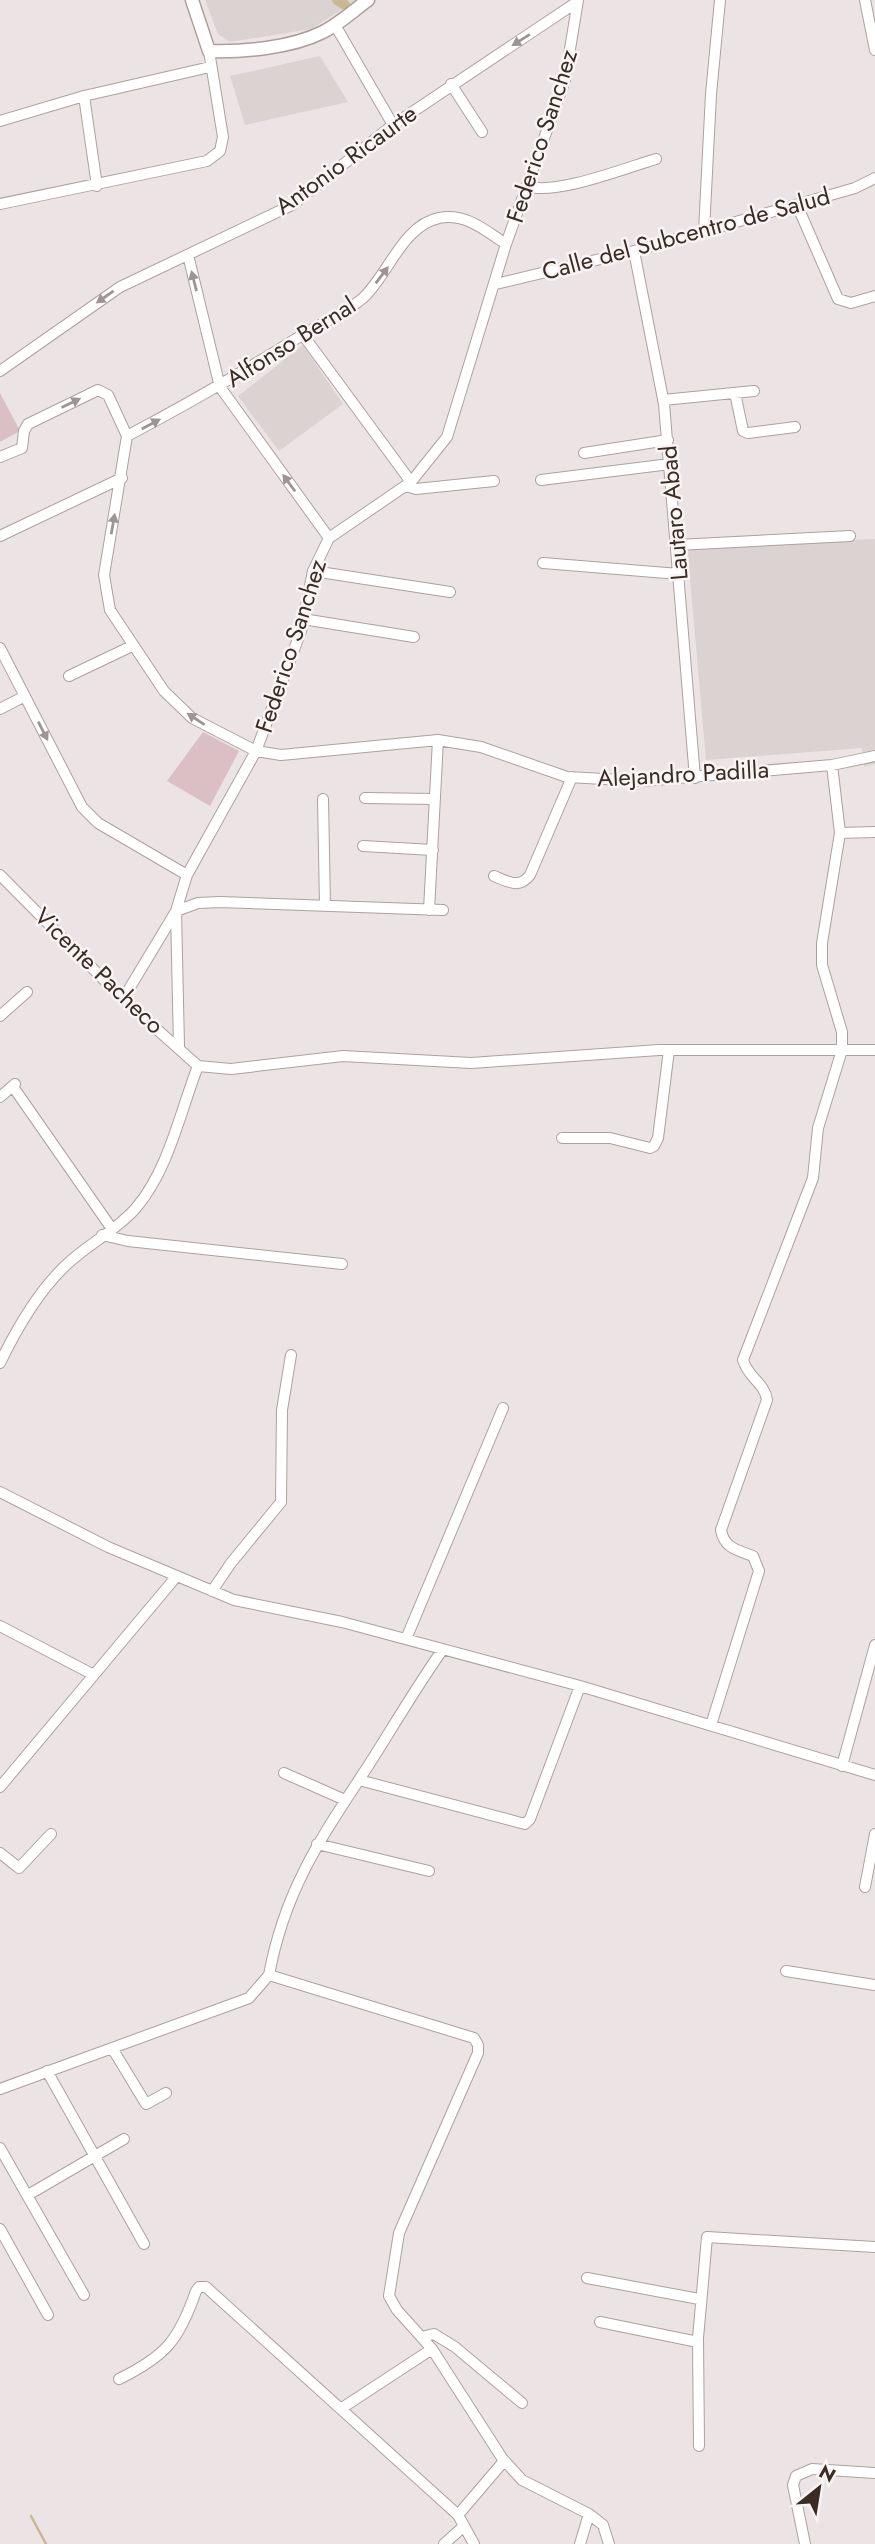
<svg xmlns="http://www.w3.org/2000/svg" width="875" height="2544" viewBox="0 0 875 2544" font-family="Jost,sans-serif">
<rect width="100%" height="100%" fill="#ece4e4"/>
<path fill="#dbd2d2" d="M205,0h152l-46,29 -81,13 -12,-8z
M320,56l28,46 -103,23 -15,-49z
M303,345l40,59 -64,47 -41,-55z
M875,539v225l-11,3 -2,-19 -156,12 -19,-215z"/>
<path fill="#dabfc5" d="M0,393l20,38 -20,11z
M203,732l36,19 -29,55 -43,-25z"/>
<g fill="none" stroke-linecap="round" stroke-linejoin="round">
<path stroke="#cab892" stroke-width="2.5" d="M31,2516l15,28"/>
<path stroke="#cab892" stroke-width="10" d="M337,0l8,5"/>
<defs>
<path id="street" d="M865,0l10,50
M335,25l58,100
M451,84l31,48
M84,96l13,90
M0,121l84,-25 126,-29
M527,186c28,10 98,-18 129,-27
M0,204l207,-43 13,-10 3,-14 -14,-86
M797,205l41,94 13,4 24,-7
M704,231l7,-137 9,-94
M506,244c-20,-13 -41,-32 -67,-26 -36,7 -51,57 -76,80 -19,16 -43,26 -64,39 -56,35 -113,68 -172,99l-23,139 6,35 54,81 28,27 64,33 25,4 157,-15 43,7 86,30 75,4 190,-16 43,-9
M634,251l30,153 31,374
M188,255l32,132 109,151
M496,284l138,-33 221,-63 20,-10
M303,335l108,147
M0,371l120,-84 172,-82 101,-80 184,-123
M735,393l8,38 5,2 47,-6
M663,400l91,-9
M584,453l84,-13
M0,457l22,-9 2,-17 4,-7 70,-34 10,5 19,41
M541,480l129,-16
M406,486l10,3 78,-8
M0,536l122,-58
M677,545l173,-9
M543,563l136,11
M313,571l137,21
M303,619l111,18
M0,648l82,159 16,16 89,52
M69,676l63,-30
M0,709l25,-13
M365,798l70,1
M323,799l2,107
M840,833l35,-1
M363,846l70,4
M0,875l123,124 75,67
M494,876c15,6 25,13 36,-1l42,-98
M429,910l9,-170
M123,999l53,-88 11,-36 69,-124 45,-120 12,-60 16,-33 82,-56 36,-45 59,-193 59,-164 13,-80
M0,1016l27,-24
M179,1046l-3,-135 22,-8 22,-1 223,8
M198,1066l33,3 112,-13 128,7 188,-13h216
M16,1091l96,138
M0,1097l15,-13
M562,1138h48l40,10 4,-2 4,-8 11,-88
M102,1235l26,6 214,23
M0,1363c16,-33 36,-68 62,-94 22,-23 53,-37 74,-61 33,-39 44,-96 62,-142
M0,1492l108,55 126,53 108,22 238,64 295,89
M212,1591l19,-28 50,-61 1,-92 9,-55
M0,1626l94,49
M406,1639l97,-231
M711,1725l48,-154 -6,-15c-16,-6 -29,-8 -32,-26l46,-130c-2,-17 -19,-22 -24,-40l70,-182 5,-50 24,-78v-18l-20,-67v-22l18,-110 -8,-68
M842,1766l33,-121
M284,1773l61,27
M359,1780l166,44 5,-5 50,-133
M0,1787l176,-210
M317,1844l112,27
M0,1853l19,15 32,-34
M865,1887l10,-53
M786,1971l89,14
M269,1975c16,-87 54,-140 101,-212 24,-38 47,-77 73,-114
M112,2048l34,56 20,-11
M47,2071l97,173
M0,2089l249,-91 20,-23 205,63 4,7v8l-79,180 -10,63 8,14 35,39 70,109 20,22 67,34 14,11 6,19
M0,2148l84,147
M28,2195l96,-56
M0,2229l48,86
M587,2278l112,21
M600,2322l98,20
M421,2337l13,-3 21,13 67,56
M119,2379c47,-23 60,-39 77,-88l3,-4h7l252,228 16,29
M342,2408l90,-59
M699,2446l-1,-108 9,-101 168,10
M458,2515l46,-54
M444,2544l20,-18
M580,2544l9,-30
M805,2544l-12,-59 3,-9 16,-7 63,4"/>
<path id="secondary" d="M192,0l17,51c35,1 82,-3 114,-19 16,-8 30,-21 45,-32"/>
</defs>
<use href="#street" stroke="#aca19f" stroke-width="12"/>
<use href="#secondary" stroke="#ad9e9b" stroke-width="15"/>
<use href="#street" stroke="#fff" stroke-width="10"/>
<use href="#secondary" stroke="#fff" stroke-width="12"/>
</g>
<defs><path id="oneway-solid" d="M-6-.8H1V-3.2L6.5 0L1 3.2V.8H-6Z" transform="scale(1.75)"/></defs>
<g fill="#9d9592">
<use href="#oneway-solid" transform="translate(521 40) rotate(148)"/>
<use href="#oneway-solid" transform="translate(382 275) rotate(-53)"/>
<use href="#oneway-solid" transform="translate(194 281) rotate(-104)"/>
<use href="#oneway-solid" transform="translate(105 297) rotate(145)"/>
<use href="#oneway-solid" transform="translate(71 403) rotate(-26)"/>
<use href="#oneway-solid" transform="translate(151 424) rotate(-28)"/>
<use href="#oneway-solid" transform="translate(289 483) rotate(-126)"/>
<use href="#oneway-solid" transform="translate(113 524) rotate(-80)"/>
<use href="#oneway-solid" transform="translate(196 719) rotate(-146)"/>
<use href="#oneway-solid" transform="translate(43 731) rotate(63)"/>
</g>
<g text-anchor="middle" stroke-width="5" stroke-linejoin="round" paint-order="stroke">
<g font-size="24" fill="#3b2b25" stroke="#f8f4f4">
<text transform="translate(542 136) rotate(-72)" y="8">Federico Sanchez</text>
<text transform="translate(346 160) rotate(-36)" y="8">Antonio Ricaurte</text>
<text transform="translate(686 234) rotate(-15)" y="8">Calle del Subcentro de Salud</text>
<text transform="translate(291 342) rotate(-32)" y="8">Alfonso Bernal</text>
<text transform="translate(674 513) rotate(-95)" y="8">Lautaro Abad</text>
<text transform="translate(291 646) rotate(-72)" y="8">Federico Sanchez</text>
<text transform="translate(683 774) rotate(-3)" y="8">Alejandro Padilla</text>
<text transform="translate(99 971) rotate(44)" y="8">Vicente Pacheco</text>
</g>
</g>
<g transform="translate(819 2488) rotate(30)" stroke="#f8f4f4" stroke-width="5" paint-order="stroke">
<path d="M0-5L12 26L0 18L-12 26Z" fill="#3b2b25"/>
<text y="-10" font-size="19" font-weight="bold" text-anchor="middle" fill="#3b2b25">N</text>
</g>
</svg>
